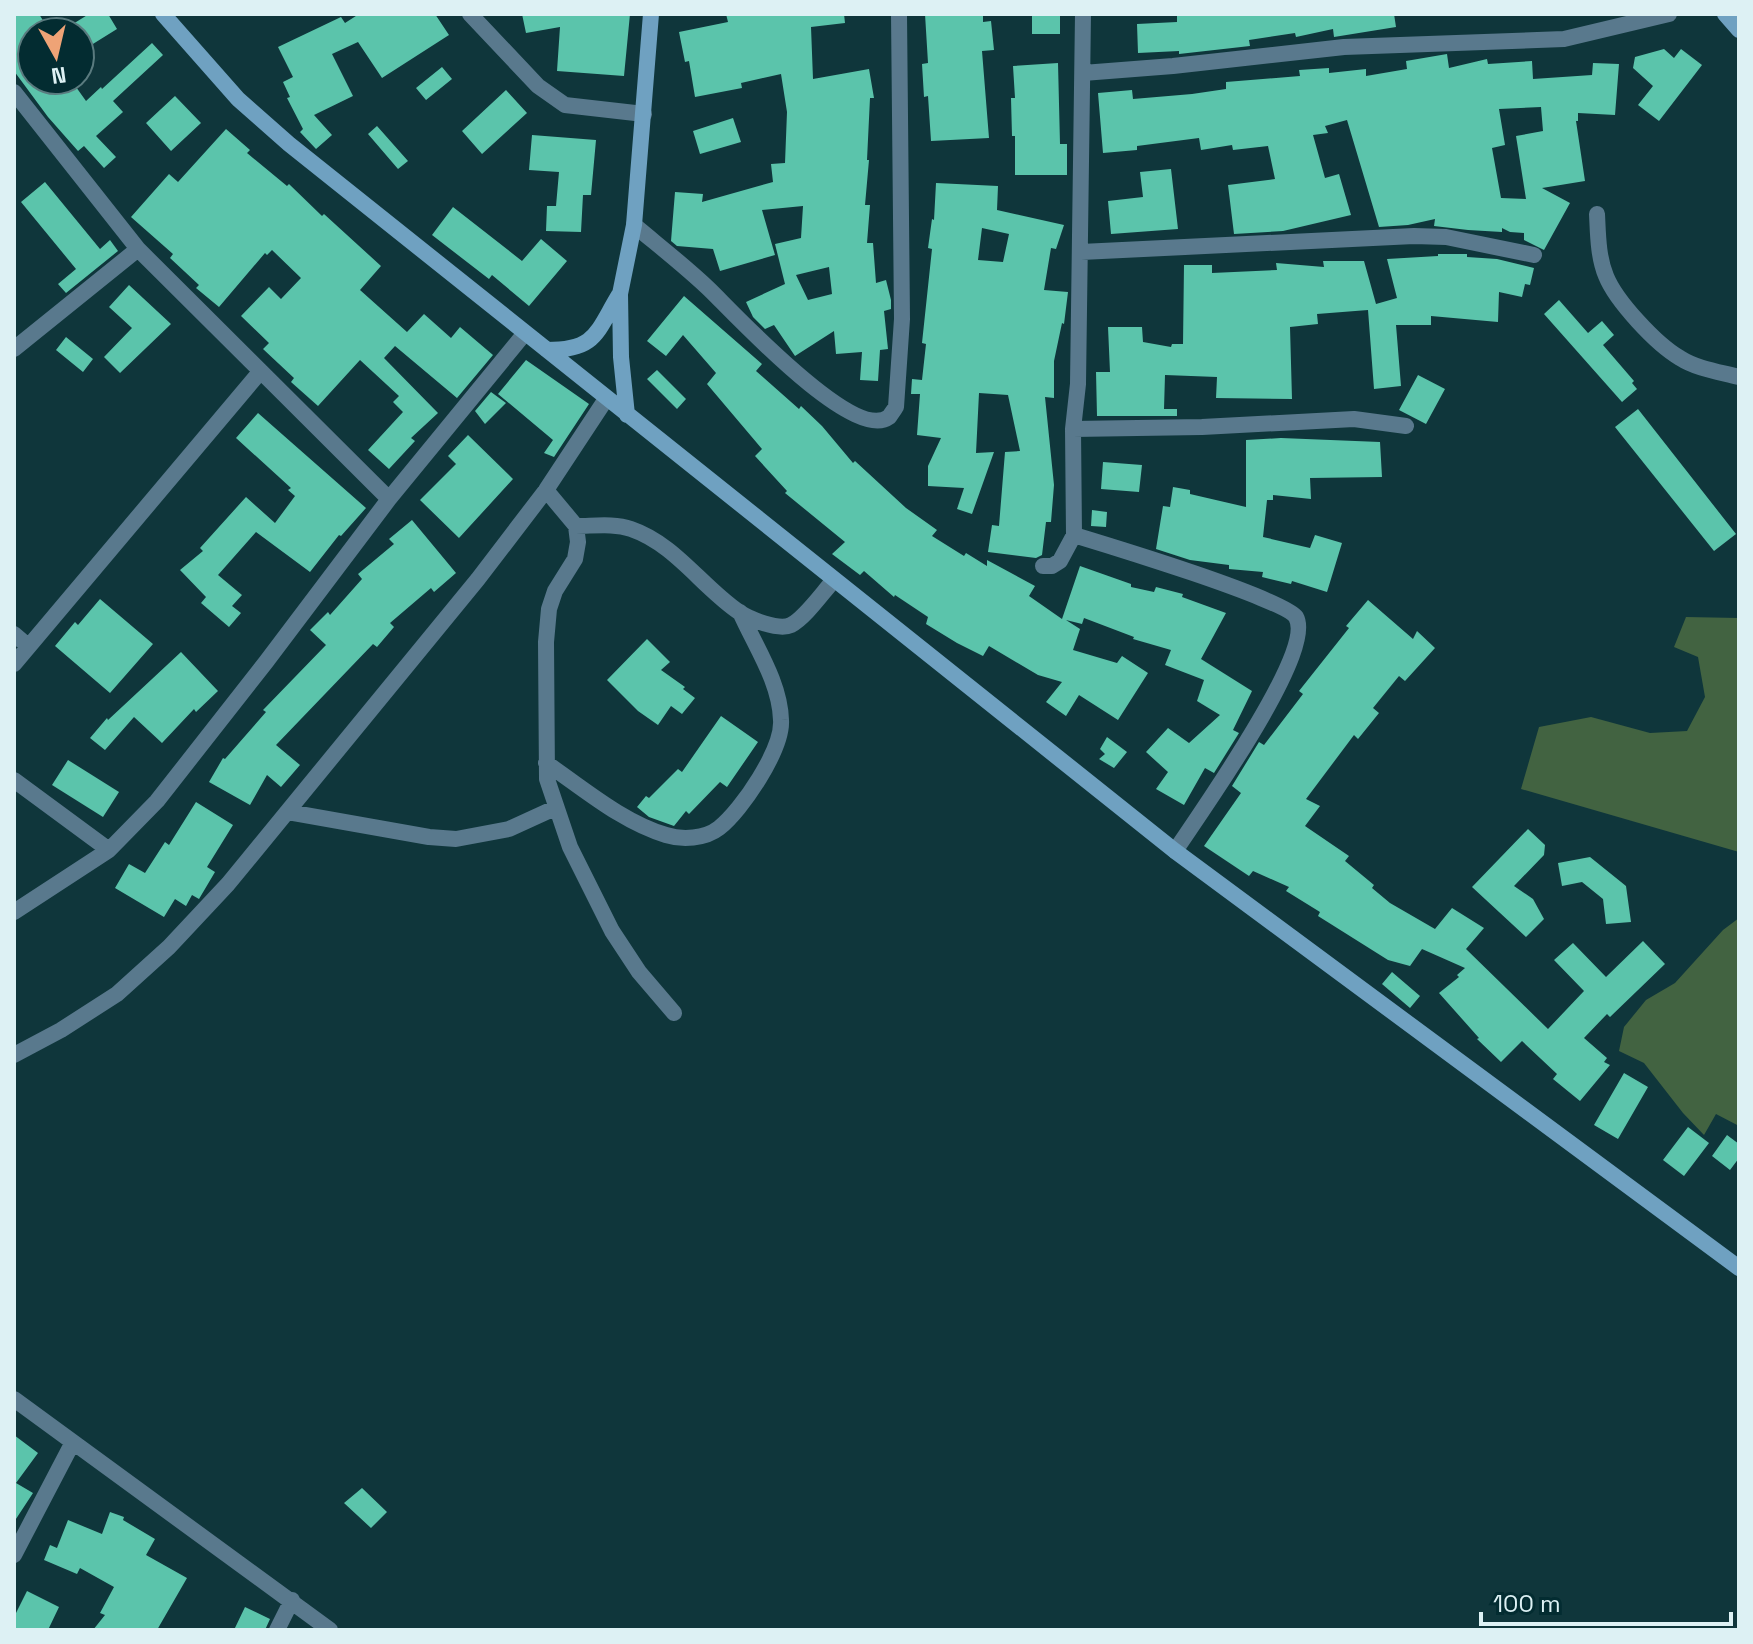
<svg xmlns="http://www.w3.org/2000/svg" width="1753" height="1644" viewBox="0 0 1753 1644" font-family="'Space Grotesk',sans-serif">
<rect width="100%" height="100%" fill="#0f363b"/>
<path fill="#426341" d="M1686,617l53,1v234l-218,-63 18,-62 52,-10 59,16 37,-2 18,-34 -7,-40 -24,-10z
M1739,918v208l-23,-12 -12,21 -21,-22 -39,-50 -25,-12 5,-24 22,-27 29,-17 48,-53z"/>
<path fill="#5bc4ab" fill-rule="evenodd" d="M14,14h25l11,18h-18v48h39l15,21 15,-14 1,2 50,-46 11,12 -50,46 10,11 -27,24 20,21 -12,11 -20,-22 -6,5 -30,-34 -34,-46z
M89,14h19l9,15 -37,23v-20h-20z
M359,14h76l14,21 -67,43 -24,-36 -26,12 21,42 -39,19 18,20 -16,14 -16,-17 3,-3 -16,-31 3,-1 -7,-15 10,-5 -15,-30 63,-30 4,6z
M522,14h108l-6,62 -67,-5 3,-44 -34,6z
M726,14h118l1,9 -34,4 2,52 56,-10 5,29h-4l-3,62h2l-4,45h5l-3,38h6l3,40 10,-3 5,20v9l-7,2 4,38 -8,1 -2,31 -18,-1 2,-28 -26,2 -2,-23 -39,25 -21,-31 -9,4 -12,-12 -7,-15 39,-18 -10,-40 26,-6 2,-32 -41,4 13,45 -55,16 -7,-22 -36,-3 -6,-5 4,-49 28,2 -1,8 71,-20 -2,-18 14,-1 2,-51 -6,-38 -40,9 1,5 -47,9 -6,-36 -4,1 -6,-30 49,-10zM829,267l3,27 -24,6 -12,-25z
M925,14h58v8l8,-1 3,29 -12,1 7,87 -58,3 -3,-45 -4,1 -2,-33 6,-1z
M1032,14h28v20h-28z
M1177,14h217l2,13 -62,10 -1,-8 -37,8 -1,-4 -46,7 1,6 -71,8v-3l-41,2 -1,-29 40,-2z
M1664,49l10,9 7,-9 21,16 -43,56 -21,-16 15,-19 -20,-18 2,-11z
M1447,54l2,14 38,-9 1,5 44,-3 1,18 59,-4 1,-12 26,1 -4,51 -37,-2v8h-2l9,60 -43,7 28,15 -26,47 -20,-10v-7l-14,-1 -8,-4v4l-34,-2 -34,-4 1,-7 -27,6 -29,2 -32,-107 -22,6 3,7 -15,2 12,43 14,-4 12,41 -68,16 -49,3 -6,-49 47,-6 -7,-33 -35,4 -1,-5 -31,5 -2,-12 -62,8v4l-34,3 -5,-60 34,-3 1,9 59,-5 34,-5v-7l74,-6 -1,-6 30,-2v5l37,-4v7l41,-7 -1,-8zM1541,107l2,24 -27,5 10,63 -25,-1 -9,-50 13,-3 -6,-36z
M1058,63l2,81h7v31h-52v-39h-3l-1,-38h4l-2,-32z
M442,67l10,12 -26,21 -10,-12z
M506,90l21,23 -45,41 -20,-23z
M175,96l26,27 -30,28 -25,-28z
M733,118l8,24 -41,12 -7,-23z
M377,126l31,35 -10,8 -30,-35z
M226,129l24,21 -3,3 40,33 2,-2 33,32 2,-2 57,52 -21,24 47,42 17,-18 27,24 9,-11 33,28 -36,43 -62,-52 -11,12 54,55 -27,25 4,3 -26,28 -21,-19 35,-38 -10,-10 6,-6 -39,-36 -42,46 -27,-24 3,-4 -31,-29 6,-6 -28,-27 28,-29 12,12 20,-21 -29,-28 -5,5 -2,-2 -46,54 -23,-19 3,-3 -29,-27 3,-4 -42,-37 38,-43 9,8z
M532,135l64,5 -5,55h-8l-2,37 -35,-1 1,-25h9l3,-34 -30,-2z
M1171,169l7,60 -67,5 -3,-33 35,-4 -3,-25z
M45,182l55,67 10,-9 8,11 -52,42 -8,-9 18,-15 -55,-67z
M936,183l62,3 -1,24 67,15 -8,24 -5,-1 -7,42 24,2 -4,32 -2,-1 -8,38v37l-9,-1 9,88 -3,37h-5l-4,33 -6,3 -48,-6 4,-27 7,1 6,-74 15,-1 -12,-56 -29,-2 -3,60 18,-1 -22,62 -15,-5 7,-21 -36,-2v-20l13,-28 -24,-3 3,-41h-9l1,-15 10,1 4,-36 -4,-1 10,-94 -4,-1 4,-29 2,1zM982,228l27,6 -6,28 -25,-2z
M453,207l69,54 19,-22 26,22 -38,45 -37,-31 -3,4 -57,-44z
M1438,254h29v3l30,2 37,9 -4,17 -5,-1 -3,13 -23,-5 -1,30 -67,-6v9h-35l5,61 -27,3 -6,-79 -51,4 1,10 -28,3 2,72 -76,-1 1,-21 -52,-2 -1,34h13v7h-80l-1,-44h14l-2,-45h34l1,15 28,5 1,-3h11l1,-79h28v8l65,-3 -1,-7 48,4 -1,-6h41l12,43 21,-6 -10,-39 51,-3z
M129,285l42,39 -51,49 -16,-16 28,-29 -23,-21z
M684,296l78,68 -6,7 43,38 2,-3 21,20 31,37 2,-2 51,47 31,22 -5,6 32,20 2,-3 21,13v-6l48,26 -6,10 33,23 18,-53 51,18v3l23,5 2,-5 27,7 -1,3 44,16 -25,46 51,32 -19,39 6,3 -25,40 -9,-5 -21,37 -28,-16 12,-17 -22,-20 22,-24 21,15 31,-28 -23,-14 7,-21 -39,-15 6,-15 -38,-11 1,-2 -50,-19 -2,6 -16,-4 14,9 -7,21 44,13 5,-7 26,17 -30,47 -39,-25 -13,21 -20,-14 16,-20 -24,-7 -49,-29 -6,10 -26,-13 -31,-19 2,-7 -33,-22 -1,2 -30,-26 -4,4 -28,-21 13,-12 -60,-49 2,-2 -32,-35 7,-7 -55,-65 9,-11 -33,-38 -17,21 -19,-15z
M1559,300l29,33 14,-12 12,14 -11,10 31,36 -2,2 5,6 -15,13 -78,-88z
M66,337l27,22 -10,13 -27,-22z
M526,360l63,44 -35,53 -10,-4 9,-13 -55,-46z
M657,370l29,29 -9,10 -30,-30z
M1418,375l27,14 -19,35 -27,-14z
M491,392l15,11 -21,21 -10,-13z
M1638,409l98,125 -22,17 -99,-124z
M258,413l108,95 -25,28 -2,-1 -29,37 -54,-40 -38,43 24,20 -10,11 9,7 -12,14 -28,-24 5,-6 -26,-27 23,-19 -3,-3 46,-51 29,26 20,-27 -7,-6 3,-2 -55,-50z
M468,435l45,44 -54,59 -39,-38 36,-36 -8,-8z
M1281,438l99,4 2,35 -72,1 1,21 -38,-4v5h-6l-4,37 47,11 5,-13 27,8 -15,49 -35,-11 -1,3 -29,-7 1,-5 -34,-3v-4l-39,-5 -34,-11 7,-43 7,1 3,-20 17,3v4l56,13v-67z
M1103,462l39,3 -3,27 -38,-3z
M1092,510l15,2 -1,15 -15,-1z
M412,520l44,53 -22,19 -3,-4 -41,35 4,4 -17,20 -4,-3 -97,101 24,20 -19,22 -14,-12 -17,30 -41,-23 14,-24 2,1 41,-47 -3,-2 63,-65 -16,-15 18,-18 2,3 32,-36 -4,-5 36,-30 -5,-5z
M100,599l53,45 -43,49 -55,-47 20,-24 3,3z
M1368,600l45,39 4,-8 18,17 -30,33 -6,-5 -26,32 6,5 -21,26 -4,-4 -48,64 14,7 -15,20 44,30 -4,5 29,24 -2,3 18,15 45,26 17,-21 32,20 -18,21 82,80 36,-38 -30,-31 19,-17 33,34 37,-36 22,23 -55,53 -3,-3 -23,24 23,20 -3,4 6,3 -30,36 -27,-22 4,-5 -35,-33 -21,21 -24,-23 2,-1 -40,-45 20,-16 -2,-2 8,-7 -43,-19 -12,17 -22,-6 -70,-44 2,-4 -34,-21 3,-4 -36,-16 -4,5 -45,-30 37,-53 -9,-7 27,-44 5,3 39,-51 -4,-3 50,-63 -3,-2z
M647,639l23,23 -9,8 24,17 -2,2 12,9 -13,16 -11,-8 -13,19 -20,-14 -31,-31z
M181,652l37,39 -22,21 -2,-3 -32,34 -28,-26 -29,33 -15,-12 17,-20 1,2z
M721,716l37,26 -31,45 -7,-5 -31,32 -3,-3 -12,15 -25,-9 -12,-10 9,-11 3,2 29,-29 4,3z
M1107,737l20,15 -13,16 -15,-9 6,-5 -5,-5z
M68,760l51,32 -16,25 -51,-32z
M196,802l37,23 -26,42 8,5 -16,27 -7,-4 -6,11 -11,-7 -11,18 -49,-29 14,-24 16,9 20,-31 4,3z
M1528,829l17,16 -1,10 -30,31 19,13 11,20 -18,18 -54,-50z
M1590,857l36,29 5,36 -25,2 -3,-25 -21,-17 -20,4 -4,-23z
M1392,972l28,24 -10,12 -28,-24z
M1624,1073l24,14 -30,52 -24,-14z
M1688,1127l21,16 -25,33 -21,-16z
M1727,1135l12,9v14l-9,12 -18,-14z
M14,1435l24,18 -22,30 17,10 -19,29z
M362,1488l25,24 -16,16 -27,-25z
M110,1512l14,5 -1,3 32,19 -9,16 41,23 -30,52h-64l12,-15 -5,-2 14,-26 -34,-19 -3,6 -33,-14 6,-15 7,3 11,-28 34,14z
M27,1591l32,16 -11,23h-34v-13z
M245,1607l25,12 -5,11h-31z"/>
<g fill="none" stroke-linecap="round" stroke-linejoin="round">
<path stroke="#59798d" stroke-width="16" d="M470,14l68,72 27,19 79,9
M1083,73l90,-7 171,-19 220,-8 105,-25
M14,92l124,157 251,250 136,-166
M1597,214c1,20 1,43 9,62 10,25 50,68 74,82 17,11 40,14 59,19
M634,225c25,21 51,41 75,64 25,24 144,154 180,128 1,-1 6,-9 7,-10l6,-88 -3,-305
M1081,252l333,-16 32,1 88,18
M14,349l124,-100
M1073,429l129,-2 152,-8 52,7
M546,490l30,36 2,16 -3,17 -20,32 -6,18 -3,33 1,137 23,68 42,84 27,41 35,41
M576,526c18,0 38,-3 55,3 44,15 71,58 108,83 10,7 40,19 52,13 14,-7 32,-33 43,-45
M1074,535c33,10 210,64 222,82 20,35 -98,199 -121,234
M1043,566h9l8,-5 14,-26 -1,-106 5,-45 5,-370
M14,634l14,12
M14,664l246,-292
M546,763c37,25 76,59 120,72 16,5 39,4 53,-7 23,-18 64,-79 62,-108 -1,-38 -26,-74 -41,-108
M14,780l95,70
M288,812l141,25 27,2 53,-10 46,-21
M14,912l95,-62 48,-49 109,-139 123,-163
M14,1055l47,-25 56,-36 52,-47 59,-63 250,-305 68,-89 60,-91
M14,1399l316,231
M14,1555l59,-113
M277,1630l15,-30"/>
<path stroke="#6fa1c1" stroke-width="16" d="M163,14l75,85 51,45 886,707 564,417
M1725,14l14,16
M547,350c49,0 49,-17 72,-55
M627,415l-6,-58 -1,-63 14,-69 17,-211"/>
</g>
<rect width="1753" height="1644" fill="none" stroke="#ddf1f4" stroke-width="32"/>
<g transform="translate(56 56) rotate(172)"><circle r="38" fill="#032c31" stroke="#5a7b7f" stroke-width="2"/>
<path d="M0-6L14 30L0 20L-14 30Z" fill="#efa376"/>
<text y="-12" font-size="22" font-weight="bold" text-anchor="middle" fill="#ddf1f4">N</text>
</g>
<path d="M1481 1612v12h250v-12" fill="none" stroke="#ddf1f4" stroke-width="4"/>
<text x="1493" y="1612" font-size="24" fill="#ddf1f4" stroke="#032c31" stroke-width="6" paint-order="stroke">100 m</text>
</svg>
